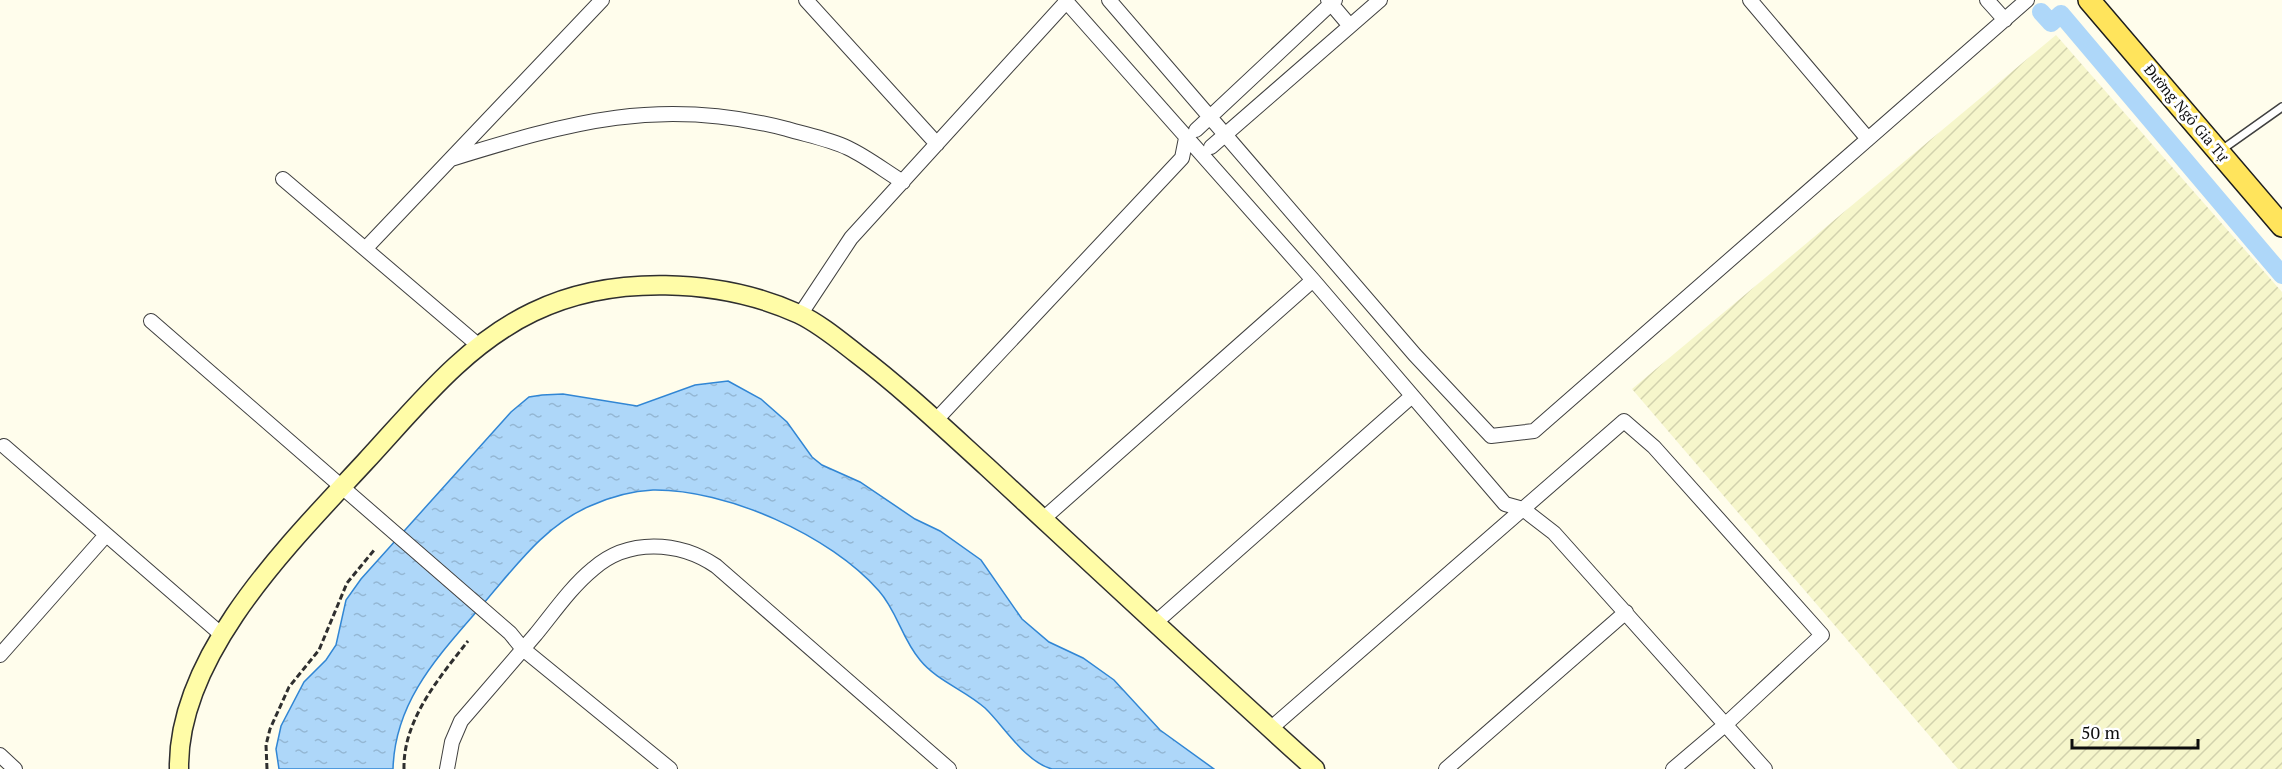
<svg xmlns="http://www.w3.org/2000/svg" width="2282" height="769" viewBox="0 0 2282 769" font-family="'PT Serif',serif">
<defs>
<pattern id="farmland-furrows" width="10" height="10" patternUnits="userSpaceOnUse" patternTransform="scale(1.5)"><rect width="10" height="10" fill="#f6f6cb"/><path d="M-1 1l2-2M0 10L10 0M9 11l2-2" fill="none" stroke="#d2d2ad"/></pattern>
<pattern id="water-ripples" width="26" height="14" patternUnits="userSpaceOnUse" patternTransform="scale(1.5)"><rect width="26" height="14" fill="#aed7f9"/><path d="M2 4q2-2 4 0t4 0M15 11q2-2 4 0t4 0" fill="none" stroke="#94b7d4"/></pattern>
</defs>
<rect width="100%" height="100%" fill="#fffdec"/>
<path fill="url(#farmland-furrows)" d="M2056,35l226,257v477h-324l-326,-380z"/>
<path fill="url(#water-ripples)" stroke="#3186d4" stroke-width="1.5" d="M728,381l33,18 26,23 25,35 10,8 38,17 55,37 25,12 41,29 41,59 27,23 34,16 31,22 46,50 54,39c-40,0 -79,0 -119,0 -13,0 -31,0 -43,0 -27,-7 -48,-43 -67,-61 -20,-18 -48,-27 -65,-48 -18,-21 -23,-49 -41,-69 -49,-56 -153,-102 -226,-101 -22,1 -43,7 -63,16 -40,17 -68,52 -96,85 -45,55 -99,102 -101,178h-114l-3,-20 5,-23 23,-44 22,-22 10,-15 10,-45 15,-21 150,-167 18,-15 13,-2 21,-1 74,12 58,-21z"/>
<g fill="none" stroke-linecap="round" stroke-linejoin="round">
<path stroke="#aed7f9" stroke-width="18" d="M2041,12l10,11 10,-9 221,261"/>
<defs>
<path id="lane" d="M2220,151l62,-44"/>
<path id="street" d="M806,0l131,144
M1065,0l248,280 192,224 18,5 31,24 211,236
M1109,0l306,355 76,81 43,-5 493,-431
M1328,0l22,26
M1750,0l118,139
M1987,0l18,20
M1196,130l139,-130
M1211,147l169,-147
M451,159c120,-37 209,-63 336,-30 20,6 42,10 61,19 19,9 37,23 55,34
M283,179l195,166
M366,248l236,-248
M800,315l51,-77 215,-236
M151,321l359,312 13,16 147,120
M936,420l246,-262 4,-20
M4,446l218,189
M1043,519l270,-239
M1155,623l257,-227
M0,655l106,-120
M1270,729l354,-308 30,26 168,188 -96,89 -53,45
M0,755l15,14
M447,769l5,-27 9,-21c25,-29 50,-58 75,-87 18,-22 35,-47 57,-65 35,-31 86,-28 123,-3l233,203
M1446,769l180,-157"/>
<path id="secondary" d="M179,769c-2,-115 112,-227 186,-307 51,-55 99,-117 168,-150 78,-38 187,-34 266,2 21,10 40,26 58,40 46,35 87,74 130,113 109,101 217,202 328,302"/>
<path id="primary" d="M2089,0l193,226"/>
</defs>
<use href="#lane" stroke="#404040" stroke-width="10"/>
<use href="#street" stroke="#404040" stroke-width="16"/>
<use href="#secondary" stroke="#2f2f2f" stroke-width="21"/>
<use href="#primary" stroke="#1e1e1e" stroke-width="24"/>
<path stroke="#2f2f2f" stroke-width="3" stroke-dasharray="6 3" stroke-linecap="butt" d="M267,769l-1,-24 4,-16 19,-42 30,-37 28,-67 28,-34
M404,769c-1,-49 35,-91 64,-128"/>
<use href="#lane" stroke="#fff" stroke-width="7"/>
<use href="#street" stroke="#fff" stroke-width="14"/>
<use href="#secondary" stroke="#fffca7" stroke-width="18"/>
<use href="#primary" stroke="#ffe45c" stroke-width="21"/>
</g>
<g text-anchor="middle" stroke-width="6" stroke-linejoin="round" paint-order="stroke">
<g font-size="15" fill="#0d0d0d" stroke="#fff">
<text transform="translate(2186 113) rotate(50)" y="5">Đường Ngô Gia Tự</text>
</g>
</g>
<path d="M2072 739v9h126v-9" fill="none" stroke="#0d0d0d" stroke-width="3"/>
<text x="2081" y="739" font-size="18" fill="#0d0d0d" stroke="#ffffff" stroke-width="4.5" paint-order="stroke">50 m</text>
</svg>
